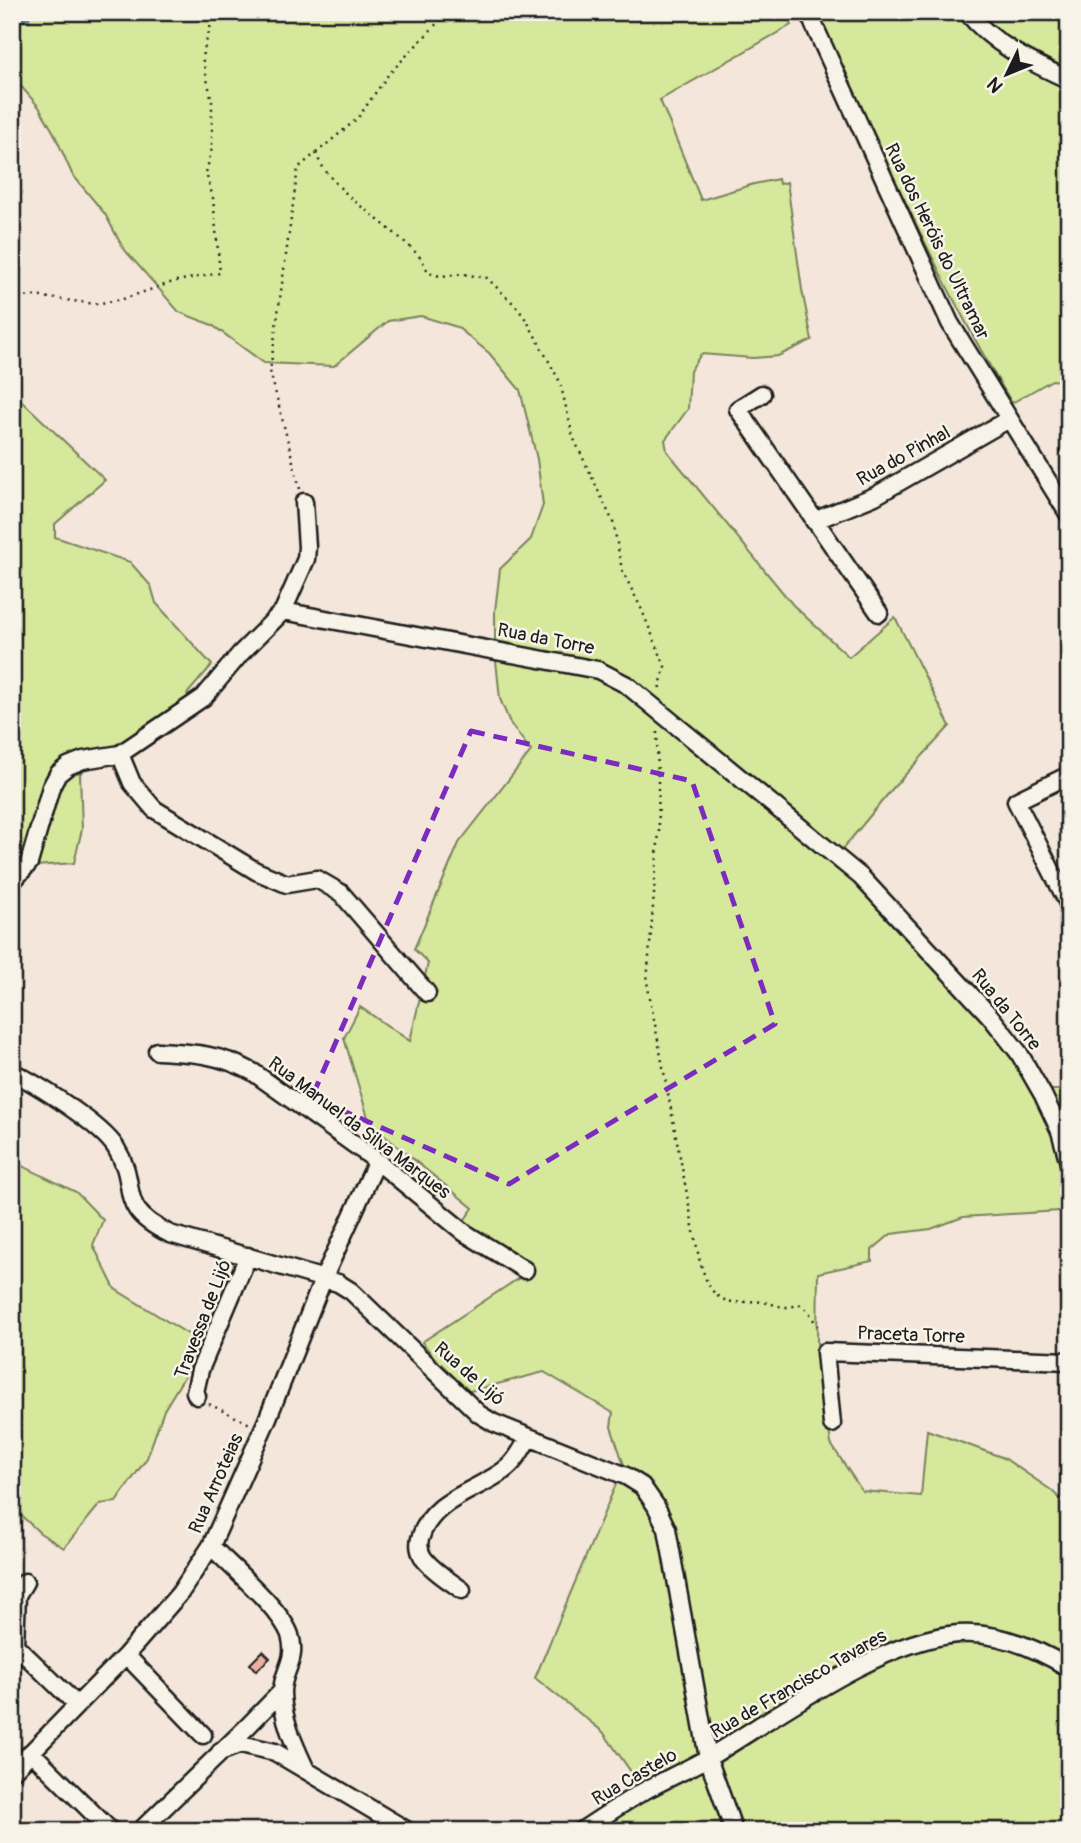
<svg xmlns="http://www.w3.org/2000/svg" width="1081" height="1843" viewBox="0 0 1081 1843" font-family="Pangolin,sans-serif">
<rect width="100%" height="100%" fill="#f4e6da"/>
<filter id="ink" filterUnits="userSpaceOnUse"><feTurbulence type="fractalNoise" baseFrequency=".0143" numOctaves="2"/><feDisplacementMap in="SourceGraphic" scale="14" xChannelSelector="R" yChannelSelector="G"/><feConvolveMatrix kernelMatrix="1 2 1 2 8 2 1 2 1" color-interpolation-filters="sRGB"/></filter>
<g filter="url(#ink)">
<path fill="#d6e89c" stroke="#79825c" stroke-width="2" d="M12,12h774l5,13 -131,75 41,100 53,-16 24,-5 1,5 8,-2 15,108 10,50 -34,16 -25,2 -52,-4 -11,17 -2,38 -23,31 2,11 126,154 56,52 46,-40 55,109 -57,62 -57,69 178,191 22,42h33v124l-9,-3 -97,6 -32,12 -40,5 -19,16v11l-54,12 -1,71 14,100 31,47 59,5 6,-66 77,28 47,32 18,17v324h-476l55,-35 -45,-64 -68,-54 89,-213 -13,-38 2,-14 -69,-41 -82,21 -40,-51 109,-72 -70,-45 12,-17 -103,-84 -26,-86 16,-31 50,34 18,-78 -14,-14 45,-106 72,-92 -21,-28 -10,-24 -5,-48v-40l5,-42 31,-30 12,-34 -6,-46 -17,-69 -31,-37 -32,-26 -36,-11 -33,5 -54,45 -70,-3 -52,-38 -33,-13 -56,-64 -18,-34 -33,-40 -18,-41 -15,-26 -27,-31z
M813,12h256v370l-17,-2 -40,23c-55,-89 -97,-182 -143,-276 -18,-38 -43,-74 -56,-115z
M12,395l11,7 82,78 -50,44v13l75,25 21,24 5,17 56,62 -25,29 4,5 -44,31 -40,19 -27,25 2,55 -8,34 -38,3 -24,13z
M12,1161l64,31 27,28 -10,25 22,44 89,55 -40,66 -17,48 -31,44 -16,2 -36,44 -24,-15 -28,-26z"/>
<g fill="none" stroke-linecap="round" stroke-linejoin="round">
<path stroke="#608d9b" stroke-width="4.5" d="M12,16l16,4v-8"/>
</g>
<path fill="#e9b1a0" stroke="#1c1c1c" stroke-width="2" d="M263,1651l7,7 -14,13 -6,-7z"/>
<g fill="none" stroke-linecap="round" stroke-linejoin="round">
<defs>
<path id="minor" d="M808,12l142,311 119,192
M967,12c26,33 64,50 102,68
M762,394l-24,15 141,204
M814,521l61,-25 134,-77
M283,611l23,-52 1,-12 -3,-45
M120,754l12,29 22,26 102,62 31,13 30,-5 24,14 86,100
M1069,775l-53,26 53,104
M12,882l17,-19 22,-76 7,-13 10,-8 15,-6 37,-6 84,-57 36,-43 43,-43 315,59 29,15 234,192 129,139 29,37 24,42 17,36 9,32
M157,1051c38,2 62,3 96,21l124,89 88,72 60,37
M12,1072c25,12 90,53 104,76 25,40 -3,59 54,86l168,49 13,8 128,123 15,9 132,53 16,10 14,20 11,23 41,229 26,73
M197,1396l-2,-4 5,-22 48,-114
M832,1424l-7,-72 244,9
M211,1546c20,21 70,63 79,89 8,26 -8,36 -8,57 0,27 13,54 24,78
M25,1582l-8,13 -2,50 61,59
M462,1590c-12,-9 -28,-18 -38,-31 -4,-6 -6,-13 -4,-20 11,-39 54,-47 83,-68 12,-8 19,-22 26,-34
M126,1655l77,80
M31,1752l80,79
M220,1752l21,-8 34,8 133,79
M12,1772l114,-117 54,-62 31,-47 56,-126 57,-143 53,-116
M140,1831l108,-105 34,-35
M581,1831c21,-14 42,-28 63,-40 22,-12 45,-22 67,-35 67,-40 169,-116 247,-122 39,-3 78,14 111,34"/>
</defs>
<use href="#minor" stroke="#1c1c1c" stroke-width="21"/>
<path stroke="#1c1c1c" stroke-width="2.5" stroke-dasharray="2 5" stroke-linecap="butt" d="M316,153c13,38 74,71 101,101 5,5 8,13 12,19l11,3 23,-2 24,4 29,28 11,15 33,61 13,55 40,85 9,48 19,38 24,58 -6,24
M12,298l23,-2 61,8 27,-5 53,-18 44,-8 -7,-75 -7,-25 6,-25v-47l-10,-44 10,-36 5,-9
M300,489l-30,-118 28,-203 59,-49 31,-44 60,-63
M657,732l2,99 -12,151 52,276c6,20 11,42 35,44 9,1 19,-2 28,0 15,2 23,9 37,2l10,8 8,14
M209,1404l41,20"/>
<use href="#minor" stroke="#f7f3e8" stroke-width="16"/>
</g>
</g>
<path fill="none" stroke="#7b2cbf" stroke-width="5" stroke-dasharray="14 9" stroke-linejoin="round" d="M471,731l221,50 83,243 -266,160 -197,-87z"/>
<g text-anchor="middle" stroke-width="5" stroke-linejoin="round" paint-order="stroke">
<g font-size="19" fill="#1c1c1c" stroke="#f7f3e8">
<text transform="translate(938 241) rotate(64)" y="7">Rua dos Heróis do Ultramar</text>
<text transform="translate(903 455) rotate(-29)" y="7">Rua do Pinhal</text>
<text transform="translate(546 638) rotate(11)" y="7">Rua da Torre</text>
<text transform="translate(1007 1009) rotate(51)" y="7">Rua da Torre</text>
<text transform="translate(360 1127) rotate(37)" y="7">Rua Manuel da Silva Marques</text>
<text transform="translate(202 1319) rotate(-69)" y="7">Travessa de Lijó</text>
<text transform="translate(911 1334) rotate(2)" y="7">Praceta Torre</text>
<text transform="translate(470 1373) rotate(41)" y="7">Rua de Lijó</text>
<text transform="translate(215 1483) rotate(-66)" y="7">Rua Arroteias</text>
<text transform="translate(798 1683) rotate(-30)" y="7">Rua de Francisco Tavares</text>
<text transform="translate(634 1776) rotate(-30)" y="7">Rua Castelo</text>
</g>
</g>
<rect width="1081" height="1843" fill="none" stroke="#f7f3e8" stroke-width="42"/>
<rect x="21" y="21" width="1039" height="1801" fill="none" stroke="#1c1c1c" stroke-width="2.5" filter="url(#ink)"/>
<g transform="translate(1007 74) rotate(227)" stroke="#f7f3e8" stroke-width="5" paint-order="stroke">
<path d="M0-5L12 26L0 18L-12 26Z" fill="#1c1c1c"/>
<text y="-10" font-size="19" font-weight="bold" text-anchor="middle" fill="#1c1c1c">N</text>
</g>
</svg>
